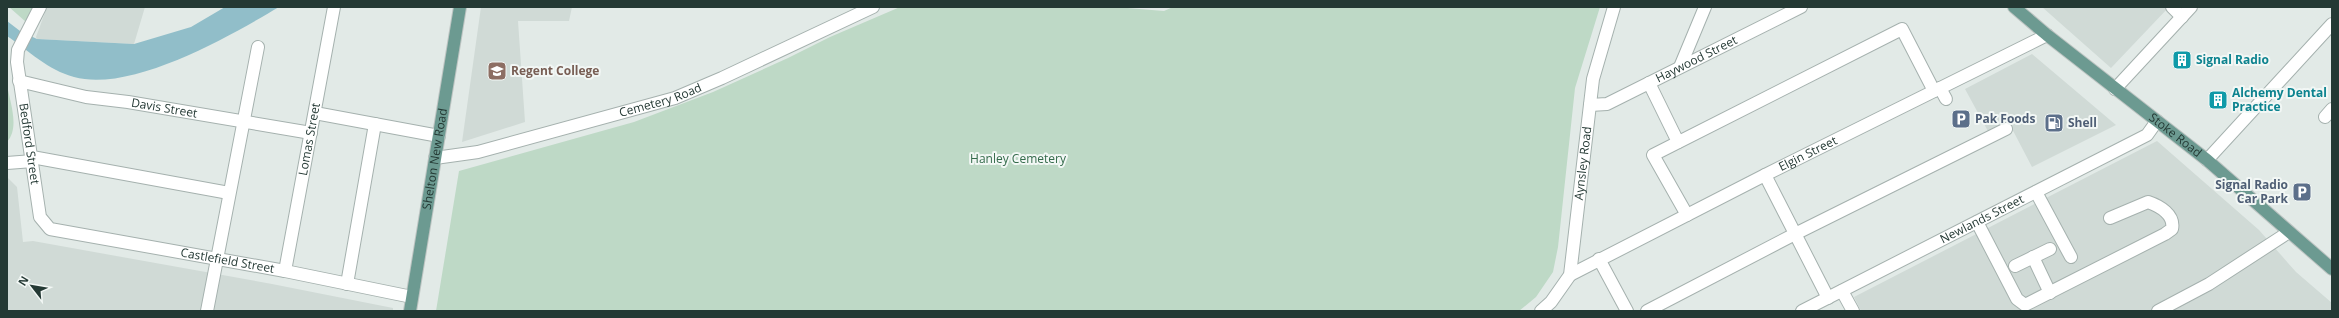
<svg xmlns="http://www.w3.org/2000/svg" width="2339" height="318" viewBox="0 0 2339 318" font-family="'Open Sans',sans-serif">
<rect width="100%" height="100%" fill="#e2eae7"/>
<path fill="#d0dad6" d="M47,7h98l-11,37 -97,-5 -1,-2z
M481,7h91l-3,14h-51l7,101 -63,20z
M2042,7h127l-58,61z
M2032,54l84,71 -84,42 -23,-44 -20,10 -24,-44z
M2157,141l102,89 37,42 36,31v8h-471l-7,-14z
M7,177l10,10 6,55 10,-1 239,43 121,24v3h-386z"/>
<path fill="#bed9c6" d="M9,7h24l-7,15z
M900,7h215l49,4 9,-4h427l-25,81 -17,159 -5,25 -17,25 -17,14h-1083l23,-140 175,-49 79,-30 75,-34 42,-21z
M7,85c3,17 13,43 0,57z"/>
<path fill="#91bec9" d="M225,7h54c-49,29 -148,86 -205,70 -26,-7 -45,-26 -67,-41v-15l13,10 17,8 97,5 57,-17z"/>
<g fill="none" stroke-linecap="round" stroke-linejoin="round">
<defs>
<g id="minor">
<path id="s1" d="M40,7l-22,43 -1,12 23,155 10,12 235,42 127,26"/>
<path d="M2172,7l10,10"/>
<path d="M1680,67l25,-60"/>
<path id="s2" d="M19,81l67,16 42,5 183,31"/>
<path d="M1649,83l29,59"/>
<path d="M1940,88l6,11"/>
<path d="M2115,89l76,-82"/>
<path id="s3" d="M1590,105l17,-1 194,-97"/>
<path d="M315,113l124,23"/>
<path d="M2325,117l7,-8"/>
<path d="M32,157l197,36"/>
<path id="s4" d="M435,158l43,-6 197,-54 47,-20 151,-71"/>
<path d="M2207,160l125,-136"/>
<path d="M7,163l26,-2"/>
<path d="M1765,175l63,123"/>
<path d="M2036,192l35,65"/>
<path d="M1687,215l-34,-60 249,-126 32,62"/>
<path d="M1977,222l40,77 8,6 140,-71 7,-5c3,-14 -12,-23 -24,-27l-38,16"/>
<path d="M2033,257l17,36"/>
<path d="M1599,259l28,52"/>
<path d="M2015,266l35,-17"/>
<path id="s5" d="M285,271l49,-264"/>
<path id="s6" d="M1570,275l195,-100 282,-140"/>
<path d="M347,284l28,-160"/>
<path d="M1842,291l11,20"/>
<path d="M207,311l51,-264"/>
<path id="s7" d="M1541,311l10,-9 19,-27 23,-196 21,-72"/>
<path d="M1647,311l148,-77 211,-105"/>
<path id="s8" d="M1802,311l345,-176 10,-14"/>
<path d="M2158,311l51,-27 80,-52"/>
</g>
<g id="major">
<path id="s9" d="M2014,7l33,28 160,125 125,109"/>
<path id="s10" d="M410,311l50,-304"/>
</g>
</defs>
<use href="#minor" stroke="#a5b1ae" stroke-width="14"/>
<use href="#major" stroke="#bdc4c2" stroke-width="14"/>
<use href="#minor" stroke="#fff" stroke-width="12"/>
<use href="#major" stroke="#6c9a91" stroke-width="12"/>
</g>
<defs>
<symbol id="building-square" viewBox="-11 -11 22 22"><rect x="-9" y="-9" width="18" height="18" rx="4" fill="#0f9aa8" stroke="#f2f7f5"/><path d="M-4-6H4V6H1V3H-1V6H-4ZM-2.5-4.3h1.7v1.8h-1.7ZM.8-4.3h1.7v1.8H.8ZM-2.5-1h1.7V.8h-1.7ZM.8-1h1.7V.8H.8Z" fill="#fff"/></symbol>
<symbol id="university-square" viewBox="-11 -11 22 22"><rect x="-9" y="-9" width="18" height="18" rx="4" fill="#8d6e63" stroke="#f2f7f5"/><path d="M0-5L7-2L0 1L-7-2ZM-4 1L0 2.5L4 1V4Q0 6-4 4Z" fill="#fff"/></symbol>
<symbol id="parking-square" viewBox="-11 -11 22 22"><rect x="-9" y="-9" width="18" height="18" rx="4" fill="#5c6f8a" stroke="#f2f7f5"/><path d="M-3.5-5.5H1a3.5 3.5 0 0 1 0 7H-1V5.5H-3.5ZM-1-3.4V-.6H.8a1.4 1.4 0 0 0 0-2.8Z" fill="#fff"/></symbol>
<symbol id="fuel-square" viewBox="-11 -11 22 22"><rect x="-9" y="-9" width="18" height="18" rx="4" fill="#5c6f8a" stroke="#f2f7f5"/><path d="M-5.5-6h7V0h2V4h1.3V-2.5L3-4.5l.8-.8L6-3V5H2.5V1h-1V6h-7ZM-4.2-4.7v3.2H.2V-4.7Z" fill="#fff"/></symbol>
</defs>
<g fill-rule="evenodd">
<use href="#building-square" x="2171" y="49" width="22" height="22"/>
<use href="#university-square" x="486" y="60" width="22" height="22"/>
<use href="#building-square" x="2207" y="89" width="22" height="22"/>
<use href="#parking-square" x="1950" y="108" width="22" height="22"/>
<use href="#fuel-square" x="2043" y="112" width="22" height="22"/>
<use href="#parking-square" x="2291" y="181" width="22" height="22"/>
</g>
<g text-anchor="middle" stroke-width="4" stroke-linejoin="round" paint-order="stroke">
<g font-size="12" fill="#243934" stroke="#f2f7f5">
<text dy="4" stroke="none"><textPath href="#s3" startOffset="117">Haywood Street</textPath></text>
<text dy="4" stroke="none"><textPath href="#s4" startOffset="233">Cemetery Road</textPath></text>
<text dy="4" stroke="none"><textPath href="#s2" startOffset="148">Davis Street</textPath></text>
<text dy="4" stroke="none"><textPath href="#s9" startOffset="206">Stoke Road</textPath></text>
<text dy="4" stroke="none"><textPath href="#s5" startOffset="134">Lomas Street</textPath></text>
<text dy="4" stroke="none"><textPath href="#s1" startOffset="143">Bedford Street</textPath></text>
<text dy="4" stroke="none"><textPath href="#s6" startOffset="267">Elgin Street</textPath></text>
<text dy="4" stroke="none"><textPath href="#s10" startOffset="154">Shelton New Road</textPath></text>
<text dy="4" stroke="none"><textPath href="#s7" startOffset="159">Aynsley Road</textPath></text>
<text dy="4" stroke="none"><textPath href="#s8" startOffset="202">Newlands Street</textPath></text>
<text dy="4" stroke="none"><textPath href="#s1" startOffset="413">Castlefield Street</textPath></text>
</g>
<g font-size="12" font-weight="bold" fill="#0d838f" stroke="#f2f7f5" text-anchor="start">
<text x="2196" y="64">Signal Radio</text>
<text x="2232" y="97">Alchemy Dental<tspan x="2232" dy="14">Practice</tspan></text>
</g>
<g font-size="12" font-weight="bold" fill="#785e54" stroke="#f2f7f5" text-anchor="start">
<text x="511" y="75">Regent College</text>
</g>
<g font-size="12" font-weight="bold" fill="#4e5e75" stroke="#f2f7f5" text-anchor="start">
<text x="1975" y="123">Pak Foods</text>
<text x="2068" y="127">Shell</text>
<text x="2288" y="189" text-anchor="end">Signal Radio<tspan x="2288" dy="14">Car Park</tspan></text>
</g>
<g font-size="12" fill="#346b4b" stroke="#f2f7f5">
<text x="1018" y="163">Hanley Cemetery</text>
</g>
</g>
<rect width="2339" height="318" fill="none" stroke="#243934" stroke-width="16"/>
<g transform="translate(32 286) rotate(301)" stroke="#f2f7f5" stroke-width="3" paint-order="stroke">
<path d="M0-3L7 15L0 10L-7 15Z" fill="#243934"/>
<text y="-6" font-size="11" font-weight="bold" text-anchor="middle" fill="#243934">N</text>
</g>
</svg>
